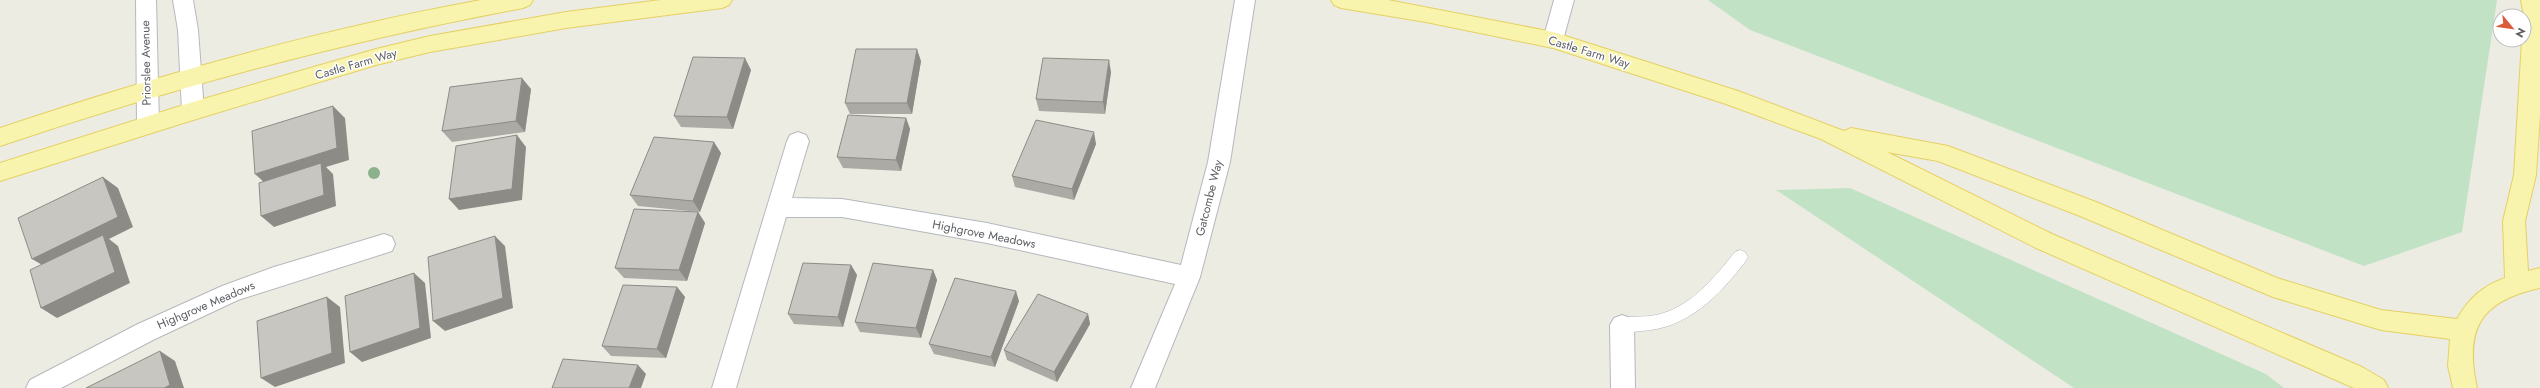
<svg xmlns="http://www.w3.org/2000/svg" width="2540" height="388" viewBox="0 0 2540 388" font-family="Jost,sans-serif">
<rect width="100%" height="100%" fill="#edece3"/>
<path fill="#c2e2c5" d="M1708,0h789l-35,232 -98,34 -614,-236z
M1850,188l416,186 18,14h-210l-298,-198z"/>
<g fill="none" stroke-linecap="round" stroke-linejoin="round">
<defs>
<path id="lane" d="M1740,250l5,2 3,5 -3,5c-26,34 -58,67 -104,69 -8,1 -17,2 -25,-1l-2,-5 2,-5c13,-5 27,-2 40,-5 34,-7 58,-37 79,-63z"/>
<path id="street" d="M1235,0h20l-25,162 -30,115 -45,111h-24l44,-104 -188,-41 -145,-26h-56l-50,171h-24l75,-247 3,-6 8,-3 8,3 3,6 -17,57 50,1 145,24 194,42 27,-103z
M1554,0h20l-11,40 -3,6 -7,2 -7,-2 -3,-6z
M384,234l8,3 3,7 -3,7 -154,49 -83,39 -94,49h-35l4,-8 108,-56 84,-38 52,-19z
M1622,315l8,3 4,7 1,63h-24l-1,-63 4,-7z"/>
<path id="secondary" d="M136,0h20l3,125 -3,6 -8,3 -8,-3 -3,-6z
M173,0h20l5,30 6,81 -4,6 -7,3 -7,-3 -4,-6 -4,-81z"/>
<path id="primary" d="M481,0h52l-3,5 -7,3c-178,33 -351,80 -523,138v-18c158,-53 317,-98 481,-128z
M661,0h71l-3,5 -7,3 -156,20 -136,24 -54,13 -183,55 -193,61v-18l193,-61 183,-53 54,-13 136,-24z
M1331,0h57l165,32 185,59 106,40 7,-3 97,18 148,56 181,76 104,32 76,9c12,-21 26,-33 48,-41l-2,-57 11,-46 8,-135h2v-24l-3,-16h19v114l-4,61 -11,46 3,50 12,-3v20c-60,13 -76,41 -63,100h-24l-5,-22 2,-27 -69,-9 -108,-33 -193,-81 -142,-55 -51,-9 165,82 310,133 22,13 4,8h-34l-318,-140 -215,-109 -95,-35 -173,-56 -127,-26 -85,-14 -7,-3z"/>
</defs>
<use href="#lane" stroke="#b5b8bc" stroke-width="1"/>
<use href="#street" stroke="#b5b8bc" stroke-width="2"/>
<use href="#secondary" stroke="#b7b9be" stroke-width="2"/>
<use href="#primary" stroke="#e5d064" stroke-width="2"/>
<use href="#lane" fill="#fff" fill-rule="evenodd"/>
<use href="#street" fill="#fff" fill-rule="evenodd"/>
<use href="#secondary" fill="#fff" fill-rule="evenodd"/>
<use href="#primary" fill="#f8f4ad" fill-rule="evenodd"/>
</g>
<circle fill="#8cb18d" cx="374" cy="173" r="6"/>
<path fill="#acaaa5" d="M921,61l-9,53h-62l-5,-11z
M751,70l-18,59 -52,-2 -7,-11z
M1111,72l-6,42 -66,-3 -3,-12z
M531,89l-6,43 -73,10 -10,-11z
M906,118l4,11 -9,42 -58,-3 -6,-11z
M1096,144l-22,56 -59,-13 -3,-11z
M721,153l-21,59 -62,-6 -8,-11z
M698,212l7,11 -18,58 -63,-3 -9,-10z
M851,265l6,10 -14,52 -49,-3 -6,-10z
M933,270l4,10 -16,58 -61,-6 -5,-10z
M677,287l8,10 -19,61 -55,-2 -9,-10z
M1019,301l-24,66 -61,-13 -5,-10z
M1088,314l2,10 -33,58 -50,-22 -3,-10z"/>
<path fill="#8c8b86" d="M917,49l4,12 -9,53 -5,-11z
M745,58l6,12 -18,59 -6,-12z
M1109,60l2,12 -6,42 -2,-12z
M522,78l9,11 -6,43 -9,-11z
M333,106l12,12 4,42 -23,7 7,7 3,32 -62,21 -13,-11 6,-31 -12,-11z
M906,118l4,11 -9,42 -5,-11z
M1094,132l2,12 -22,56 -2,-11z
M517,135l9,12 -4,53 -63,10 -10,-11z
M714,142l7,11 -21,59 -7,-11z
M103,177l15,11 15,39 -24,12 9,7 12,37 -73,35 -16,-10 8,-39 -17,-10z
M698,212l7,11 -18,58 -8,-11z
M495,236l10,10 8,62 -68,23 -12,-10z
M851,265l6,10 -14,52 -5,-10z
M933,270l4,10 -16,58 -5,-10z
M414,273l11,10 6,55 -69,24 -12,-10z
M677,287l8,10 -19,61 -9,-9z
M1016,291l3,10 -24,66 -4,-10z
M327,297l13,10 5,56 -70,24 -14,-9z
M1088,314l2,10 -33,58 -3,-10z
M160,351l15,10 9,27h-20z
M638,365l8,9 -5,14h-12z"/>
<path fill="#c8c6c0" stroke="#8c8b86" d="M856,49h61l-10,54h-62z
M693,57l52,1 -18,59 -53,-1z
M1043,58l66,2 -6,42 -67,-3z
M522,78l-6,43 -74,10 8,-44z
M333,106l4,42 -82,26 -3,-43z
M848,115l58,3 -10,42 -59,-3z
M1036,120l58,12 -22,57 -60,-13z
M517,135l-5,54 -63,10 7,-53z
M654,137l60,5 -21,59 -63,-6z
M321,163l3,32 -63,21 -2,-33z
M103,177l15,40 -86,42 -14,-41z
M634,209l64,3 -19,58 -64,-2z
M103,235l12,37 -74,36 -11,-38z
M495,236l8,62 -70,23 -5,-64z
M803,263l48,2 -13,52 -50,-3z
M873,263l60,7 -17,58 -61,-6z
M414,273l6,55 -70,24 -5,-56z
M955,278l61,13 -25,66 -62,-13z
M623,285l54,2 -20,62 -55,-3z
M1038,294l50,20 -34,58 -50,-22z
M327,297l5,56 -71,25 -4,-57z
M160,351l10,34 -6,3h-78z
M563,359l75,6 -9,23h-77z"/>
<g text-anchor="middle" stroke-width="3" stroke-linejoin="round" paint-order="stroke">
<g font-size="12" fill="#5b5e62" stroke="#fff">
<text transform="translate(1589 52) rotate(17)" y="4">Castle Farm Way</text>
<text transform="translate(146 63) rotate(-91)" y="4">Priorslee Avenue</text>
<text transform="translate(356 64) rotate(-16)" y="4">Castle Farm Way</text>
<text transform="translate(1209 198) rotate(-76)" y="4">Gatcombe Way</text>
<text transform="translate(984 234) rotate(11)" y="4">Highgrove Meadows</text>
<text transform="translate(206 305) rotate(-23)" y="4">Highgrove Meadows</text>
</g>
</g>
<g transform="translate(2512 28) rotate(119)"><circle r="19" fill="#ffffff" stroke="#bdbfc0"/>
<path d="M0-3L7 15L0 10L-7 15Z" fill="#da5b3c"/>
<text y="-6" font-size="11" font-weight="bold" text-anchor="middle" fill="#5b5e62">N</text>
</g>
</svg>
